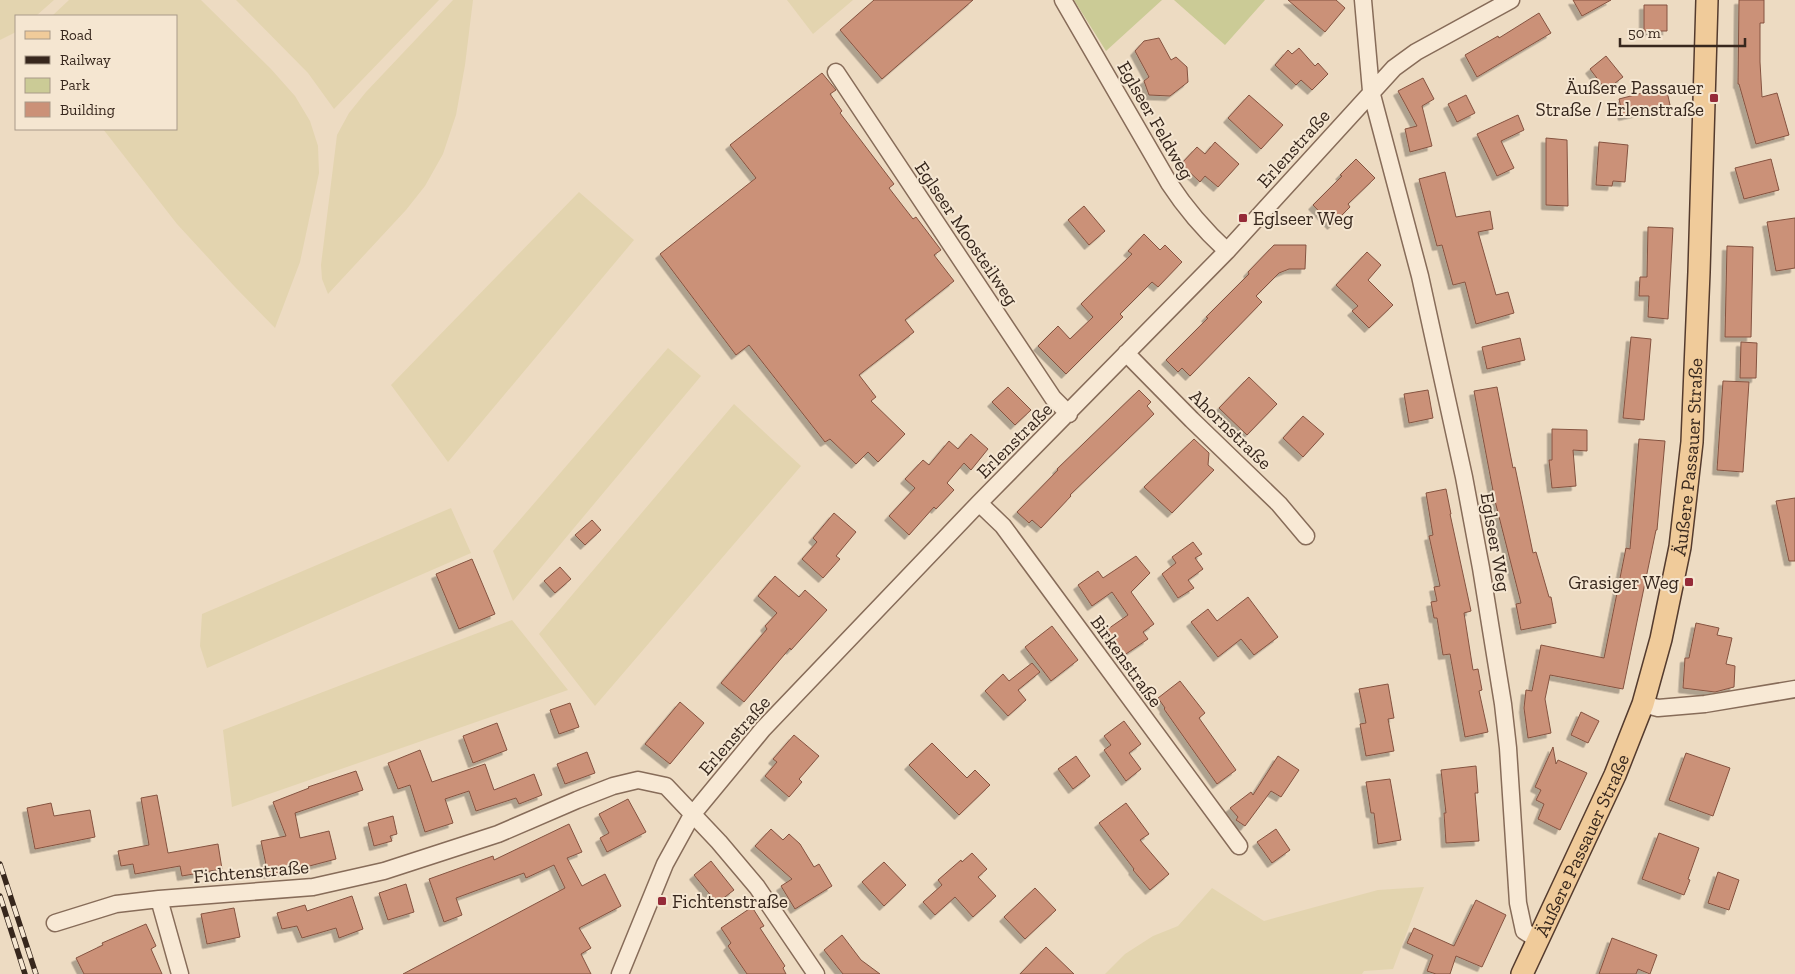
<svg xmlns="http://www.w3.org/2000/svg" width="1795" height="974" viewBox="0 0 1795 974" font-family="'Zilla Slab',serif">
<defs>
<filter id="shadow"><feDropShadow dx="-4.5" dy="4.5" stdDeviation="0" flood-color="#0004"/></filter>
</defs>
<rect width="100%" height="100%" fill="#eddbc2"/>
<path fill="#e3d4af" d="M0,0h54l-18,16h-20v16l-16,8z
M69,0h132l70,69 24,27 15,25 8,25 1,27 -19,89 -25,66 -40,-41 -58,-63 -74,-95h73v-113h-124z
M236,0h203l-105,109 -26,-36z
M453,0h20l-8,65 -9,50 -13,39 -18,32 -19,24 -78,84 -6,-15 -1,-14 16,-130 12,-22 17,-21z
M787,0h66l-40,34z
M579,192l55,48 -186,222 -57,-77z
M668,348l33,28 -188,225 -20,-50z
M734,404l67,62 -206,240 -56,-72z
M451,508l20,45 -264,115 -7,-22 2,-32z
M512,620l56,70 -336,117 -9,-77z
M1424,887l-31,82 -29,2 -2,3h-257l20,-20 28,-18 25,-10 34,-38 52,33 114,-31z"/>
<path fill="#cbcb96" d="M1074,0h88l-56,51z
M1174,0h91l-40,45z"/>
<path fill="#cb9178" stroke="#855340" filter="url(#shadow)" d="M874,0h99l-91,79 -42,-49z
M1288,0h48l9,8 -20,24z
M1573,0h38l-29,16z
M1739,0h25v23h-4v39l2,35 15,-4 12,42 -33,9 -17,-60h-1z
M1644,5h23v26h-23z
M1539,13l12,20 -74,44 -12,-22 33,-19 1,2z
M1159,38l12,22 5,-3 11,10 1,15 -18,14 -21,-1 -5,-14 5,-4 -14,-26 9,-10z
M1299,48l16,18 3,-3 10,11 -16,16 -11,-10 -5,5 -21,-20 13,-15 4,4z
M1606,56l17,21 -17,13 -16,-21z
M822,73l14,17 -6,4 12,17 -2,2 54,71 -5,4 24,31 3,-2 25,33 -7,5 20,26 -49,39 9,12 -55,43 17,22 -5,4 34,33 -27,28 -10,-10 -12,12 -26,-25 -5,3 -76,-97 -13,10 -76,-101 96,-76 -26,-33z
M1423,78l11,21 -12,7 10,40 -22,6 -5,-23 12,-3 -19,-35z
M1666,87l4,18 -47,11 -4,-17z
M1249,95l34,30 -22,24 -33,-31z
M1466,95l9,18 -18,9 -9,-18z
M1518,115l6,15 -23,11 13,27 -17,8 -20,-42z
M1546,138l21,2 1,66 -22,-1z
M1215,142l24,22 -21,23 -13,-11 -5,6 -19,-18 16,-17 8,7z
M1599,142l29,3 -3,37 -12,-1 -1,5 -16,-1z
M1356,159l19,19 -27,26 2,3 -18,18 -19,-20 29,-29 -2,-1z
M1771,159l8,31 -35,9 -9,-31z
M1445,172l11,45 34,-6 3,18 -15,3 18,63 12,-3 6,21 -38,11 -11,-42 -12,3 -11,-40 -5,1 -18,-67z
M1084,206l21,25 -16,14 -21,-25z
M1795,218v50l-19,3 -9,-49z
M1648,227l25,1 -5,91 -20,-2 1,-21h-10l1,-19h7z
M1144,234l16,16 5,-5 17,17 -24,25 -6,-5 -32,32 3,3 -57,57 -28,-28 20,-20 12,13 23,-22 -12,-13 51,-50 -4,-3z
M1274,245h32l-1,24h-16l-10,4 -23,23 6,6 -72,74 -8,-8 -4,4 -12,-12 42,-42 -2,-1 43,-43 -1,-2z
M1727,246l26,1 -2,90h-26z
M1367,252l14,13 -13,15 25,25 -24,23 -17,-17 6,-5 -22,-21z
M1631,337l20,2 -7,81 -21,-2z
M1520,338l5,22 -38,9 -5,-22z
M1741,342l16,1 -1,35h-16z
M1249,377l28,27 -30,31 -28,-27z
M1723,381l26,1 -6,90 -26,-2z
M1008,387l23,23 -16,15 -23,-23z
M1497,387l16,81 2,-1 18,86 3,-1 13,45h2l5,26 -35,7 -5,-26 5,-1 -26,-102 -21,-110z
M1139,390l12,12 -4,4 7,8 -84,81 1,1 -30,32 -9,-8 -3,3 -12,-11 41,-42 -1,-1z
M1428,390l5,28 -24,5 -5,-29z
M1303,416l21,18 -21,23 -20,-19z
M1552,429l35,1v21l-14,-1 3,36 -24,2 -3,-28h3z
M971,434l17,15 -17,21 -7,-7 -17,20 7,7 -18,19 -2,-2 -25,28 -20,-19 26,-28 -10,-9 18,-19 6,5 20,-24 9,8z
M1194,439l15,14 -1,12 6,5 -42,43 -28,-26z
M1639,439l26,2 -8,89h-1l-33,159 -73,-14 -5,24 6,34 -23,5 -4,-30 2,-18 6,1 9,-46 63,13 22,-110 4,1z
M1446,489l5,25h-1l21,97 -7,2 9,57 5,-1 4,21 -3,1 9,41 -23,5 -15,-83 -7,1 -6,-37h-3l-3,-16 6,-1 -3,-14 6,-1 -11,-50 4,-1 -7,-42z
M1795,498v63h-6l-13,-60z
M834,513l22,19 -20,24 4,3 -17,19 -21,-19 15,-17 -4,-4z
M592,520l9,10 -16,15 -10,-10z
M1193,542l9,12 -7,4 8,11 -15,11 6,8 -16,10 -16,-24 14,-11 -4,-6z
M1136,556l14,17 -19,19 23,32 -11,8 5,7 -25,17 -18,-25 23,-16 -16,-23 -20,14 -14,-21 20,-14 5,7z
M472,559l23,55 -36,15 -23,-55z
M560,567l11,12 -16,14 -11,-12z
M775,576l24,21 6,-7 22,20 -36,40 -1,-2 -46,54 -23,-19 46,-54 -2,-3 12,-13 -19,-17z
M1248,597l30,40 -24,18 -13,-16 -23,18 -27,-35 17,-13 9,12z
M1696,623l23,5 -2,7 15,3 -6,26 9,2 -1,21 -19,5 -32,-4 2,-30h4z
M1052,626l26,34 -27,21 -26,-34z
M1032,663l8,9 -22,18 8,10 -18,16 -23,-25 18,-17 6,7z
M1180,681l25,32 -6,5 37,52 -19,14 -53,-75 1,-1 -7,-10z
M1388,684l6,34 -6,1 6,32 -28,5 -6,-32 6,-1 -7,-34z
M680,702l24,21 -34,41 -25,-20z
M570,703l9,24 -20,7 -9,-24z
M1581,712l18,9 -11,22 -17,-8z
M1124,721l17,23 -12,9 12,16 -15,12 -22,-31 7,-5 -7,-9z
M497,723l10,27 -34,13 -10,-27z
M794,735l25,21 -20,23 3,3 -13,15 -24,-21 12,-14 -4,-3z
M932,743l35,35 8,-8 15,15 -31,30 -50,-50z
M1553,747l3,17 2,-4 29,13 -27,57 -22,-11 6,-15 -8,-4 5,-10 -6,-3z
M420,750l12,32 53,-18 9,26 40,-16 8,21 -23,9 -3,-6 -40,13 -7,-20 -24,8 8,24 -28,9 -15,-47 -12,4 -10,-26z
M587,752l8,21 -30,11 -8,-20z
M1686,753l44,15 -17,48 -44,-16z
M1076,756l14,20 -17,13 -15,-20z
M1278,756l21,14 -18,27 -10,-6 -26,35 -9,-6 2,-3 -8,-9 21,-16 2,3z
M1476,766l2,27h-3l4,48 -33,2 -2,-30h2l-5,-43z
M356,771l7,19 -68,23 5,25 29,-7 7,28 -38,10 -30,5 -7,-33 25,-5 -13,-34 36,-14 -1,-1z
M1390,779l11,61 -23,4 -4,-31h-3l-5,-31z
M157,795l11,58 50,-9 4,25 -40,7 -2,-10 -45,8 -2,-10 -12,2 -3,-15 31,-6 -8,-47z
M628,799l18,33 -39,20 -7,-14 9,-5 -10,-19z
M51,803l3,13 36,-6 5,27 -60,12 -8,-41z
M1126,803l23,31 -9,6 29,34 -19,16 -17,-20 1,-1 -35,-46z
M393,816l4,18 -7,2 2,5 -18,5 -6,-23z
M569,824l13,28 -15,6 15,28 23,-12 16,32 -42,22 12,20 -10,6 10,20h-188l162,-86 -11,-23 -28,13 -2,-5 -68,25 6,17 -18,7 -15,-43 64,-23 1,4z
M771,829l12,11 6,-6 11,10 14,23 5,-3 13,22 -37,23 -14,-23 11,-7 -37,-33z
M1276,829l14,21 -18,13 -15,-21z
M1659,833l40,15 -11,31 2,1 -6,15 -42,-16z
M972,853l15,16 -9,8 18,19 -23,21 -18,-20 -20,18 -12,-13 19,-17 -4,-5 23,-20 1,2z
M711,861l23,29 -17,13 -23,-28z
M884,862l22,23 -22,21 -22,-24z
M1718,872l21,8 -10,30 -21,-7z
M406,884l8,28 -26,8 -9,-27z
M1035,888l21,22 -31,29 -21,-22z
M352,896l11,33 -24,9 -3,-10 -34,10 -5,-12 -15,3 -5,-16 28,-8 2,6z
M1476,900l30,15 -24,52 -26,-11 -6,18h-14l-9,-3 6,-16 -26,-12 7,-15 40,18z
M752,907l12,19 -4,2 25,38 -2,2 3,6h-39l-19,-28 3,-3 -10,-15z
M234,908l6,29 -33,7 -6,-30z
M146,924l10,22 -5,3 11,25h-78l-8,-16 27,-13 -1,-2z
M842,935l19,25 19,14h-37l-19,-24z
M1612,938l45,17 -7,19 -12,-5 -2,5h-37z
M1046,947l28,27h-54z"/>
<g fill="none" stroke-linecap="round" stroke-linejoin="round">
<defs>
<path id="minor" d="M1063,0l106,183c17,26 35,47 58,68
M1363,0l8,91 49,185 44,201 17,91 22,136 5,44 10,155 6,28 14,9
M836,72l217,326 16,16
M1126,353l66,67 87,84 27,32
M979,503l24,23 236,320
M1643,704l15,4 47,-4 90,-15
M159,899l21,75
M55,923l61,-19 43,-5 154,-12 71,-16 114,-37 79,-34 36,-14 25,-6 28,6 53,56 38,45 59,87
M620,974l45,-110 27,-49 71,-86 216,-226 248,-252 167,-183 22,-16 95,-52"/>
<g id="major">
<path id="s1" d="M1522,974l93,-199 28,-71 18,-65 19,-92 12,-105 7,-170 8,-272"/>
</g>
</defs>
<use href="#minor" stroke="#876c59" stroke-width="19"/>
<use href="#major" stroke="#543b2e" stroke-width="24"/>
<use href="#minor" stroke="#f8e9d5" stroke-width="16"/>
<use href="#major" stroke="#f0cb9a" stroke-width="21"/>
<defs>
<path id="rail" d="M0,864l36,110
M0,896l25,78"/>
</defs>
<use href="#rail" stroke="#37271d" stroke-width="5.5"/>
<use href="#rail" stroke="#f5e6d1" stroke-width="4" stroke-dasharray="11" stroke-linecap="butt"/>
</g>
<g fill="#952a38" stroke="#f5e6d1" stroke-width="2">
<rect x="1709" y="93" width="10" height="10" rx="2.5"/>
<rect x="1238" y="213" width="10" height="10" rx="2.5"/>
<rect x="1684" y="577" width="10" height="10" rx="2.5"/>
<rect x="657" y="896" width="10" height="10" rx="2.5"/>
</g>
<g text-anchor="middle" stroke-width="4" stroke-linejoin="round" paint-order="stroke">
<g font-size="19" fill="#37271d" stroke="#f5e6d1" text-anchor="end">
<text x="1704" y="94">Äußere Passauer<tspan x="1704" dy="22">Straße / Erlenstraße</tspan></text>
<text x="1253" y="225" text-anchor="start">Eglseer Weg</text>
<text x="1679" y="589">Grasiger Weg</text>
<text x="672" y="908" text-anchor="start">Fichtenstraße</text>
</g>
<g font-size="19" fill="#37271d" stroke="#f5e6d1">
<text transform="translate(1156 120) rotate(60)" y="7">Eglseer Feldweg</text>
<text transform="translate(1293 148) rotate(-48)" y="7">Erlenstraße</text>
<text transform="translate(967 233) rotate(56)" y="7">Eglseer Moosteilweg</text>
<text transform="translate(1231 429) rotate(44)" y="7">Ahornstraße</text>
<text transform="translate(1014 440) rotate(-45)" y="7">Erlenstraße</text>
<text dy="7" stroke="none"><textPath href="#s1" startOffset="548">Äußere Passauer Straße</textPath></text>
<text transform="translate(1496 542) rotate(80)" y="7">Eglseer Weg</text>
<text transform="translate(1127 661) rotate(54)" y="7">Birkenstraße</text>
<text transform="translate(734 735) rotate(-49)" y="7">Erlenstraße</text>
<text dy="7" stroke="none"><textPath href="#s1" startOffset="142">Äußere Passauer Straße</textPath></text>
<text transform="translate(251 871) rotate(-5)" y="7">Fichtenstraße</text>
</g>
</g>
<rect x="15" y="15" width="162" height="115" fill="#f5e6d1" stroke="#a99a89"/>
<rect x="25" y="31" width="25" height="8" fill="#f0cb9a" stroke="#a99a89"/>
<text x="60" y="40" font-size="15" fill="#37271d">Road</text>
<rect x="25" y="56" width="25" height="8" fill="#37271d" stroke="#a99a89"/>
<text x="60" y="65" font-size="15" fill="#37271d">Railway</text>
<rect x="25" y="78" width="25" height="15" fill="#cbcb96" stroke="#a99a89"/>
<text x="60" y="90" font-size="15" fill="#37271d">Park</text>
<rect x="25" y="102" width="25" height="15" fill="#cb9178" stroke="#a99a89"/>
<text x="60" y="115" font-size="15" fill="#37271d">Building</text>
<path d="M1620 38v8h125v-8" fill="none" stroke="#37271d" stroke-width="2.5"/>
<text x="1628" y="38" font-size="15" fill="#37271d" stroke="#f5e6d1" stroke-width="4" paint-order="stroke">50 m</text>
</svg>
